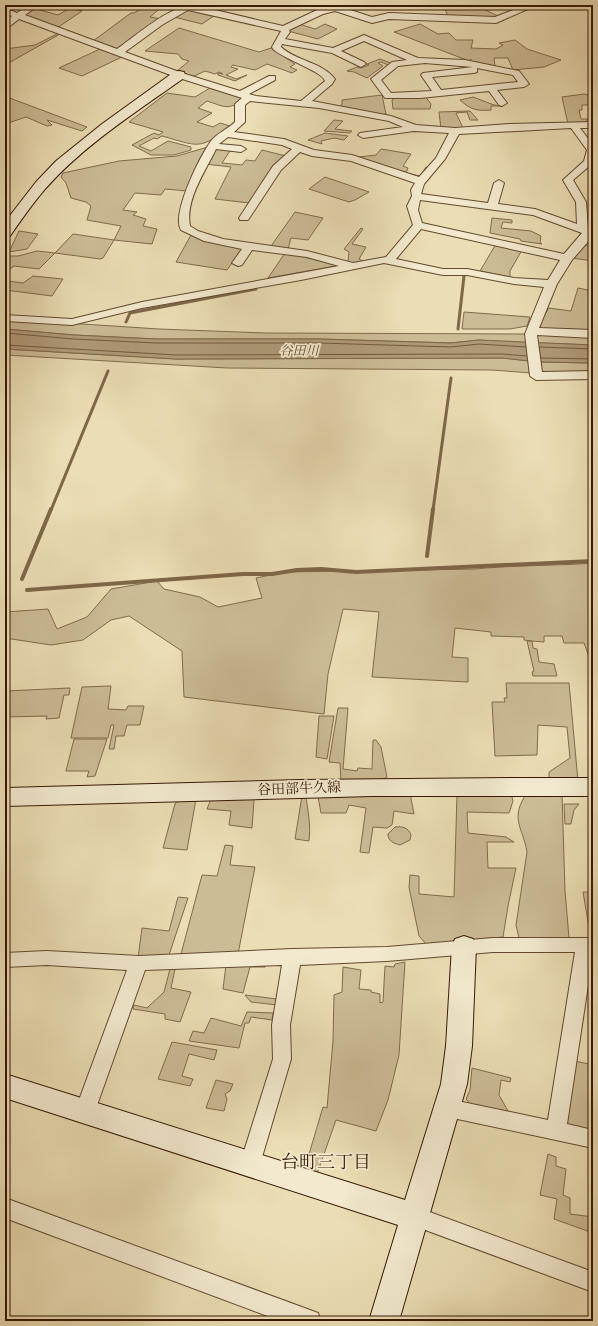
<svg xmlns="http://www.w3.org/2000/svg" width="598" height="1326" viewBox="0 0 598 1326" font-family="'Sorts Mill Goudy','Noto Serif JP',serif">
<rect width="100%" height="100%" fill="#ebddb4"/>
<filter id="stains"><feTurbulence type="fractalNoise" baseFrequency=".005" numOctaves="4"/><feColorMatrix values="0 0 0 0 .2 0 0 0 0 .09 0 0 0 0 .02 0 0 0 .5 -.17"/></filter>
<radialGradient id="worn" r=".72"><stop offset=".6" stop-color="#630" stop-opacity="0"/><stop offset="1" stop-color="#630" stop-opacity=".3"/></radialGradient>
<path fill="#ccbc96" stroke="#826a4c" d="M147,5h17l-14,12 12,2 -45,31 -24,-9 38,-28h3z
M434,5h41l25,12 -6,1 -46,-2 -4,-9z
M33,8l25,7 12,-7 12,3 -25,17 -34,-13z
M187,9l28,6 -13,9 -28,-7z
M299,24l16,5 10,-5 12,5 -19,10 -30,-8z
M420,24l18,10 11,-1 7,7h17l-2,8 25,1 7,-4 -4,-2 16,-3 12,9 34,11 -17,7 -31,3 -5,-12h-14l1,8 14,4 -24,-4 -15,-4 1,-3 -2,2 -75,-29z
M179,28l80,24 12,-4 24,16 -5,3 7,3 -5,3 -25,-9 -12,6 -22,-5 -2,2 7,2 -12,6 10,4 11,-4 -12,6 -17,-6v-2l5,1 -4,-2 -4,2 -10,-3 -13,6 -15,-6 12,-10 -7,-2 -4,-5 -33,-3z
M59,33l1,1 -55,31v-16l30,-4z
M102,48l22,8 -42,20 -23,-8z
M380,59l11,4 -3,2 -7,-3 -3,1 5,3 -16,12 -13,-6 -7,-1 10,-4 4,1 8,-3 -2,-1z
M210,88l33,10c-13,14 -20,8 -36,3l-9,7 14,5 -15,9 16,5 7,-4 10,3c-30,25 -32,20 -68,10l-5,3 -3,-1 -15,8 12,5 17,-10 23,6v3l-17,5h-23l-19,-10 22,-12 5,2 4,-3 -34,-10 38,-29 28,4z
M584,94l9,2v9h-11v5h-3l2,9h7l-3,4 -17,1 -6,-27z
M382,95l4,19 -6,1 -41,-7 3,-4v-4z
M5,96l10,4 72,27 -5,4 -35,-11 5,5 -5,1 -21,-9 -21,7z
M425,96l6,8 -1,5h-37l-1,-9 3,-2z
M473,97l21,8 9,1h-12v4c-14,1 -20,0 -31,-10z
M470,111l8,9h-8l-3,-8 -11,1 7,15 -22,1 -2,-17z
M334,120l9,1 -8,8 17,2 -2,2 -26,-2z
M325,133l23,3 -4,4 -10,-2 -13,3 1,3 -14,-4z
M208,147l-21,44 -22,-2 -4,6 -26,-2 -12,17 14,2 -4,3 13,4 -3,7 14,3 -5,15 -38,-4 -11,18 -3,1 -45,-6 -16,16 -25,-3 -9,7v-17h13l19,-5 18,2 18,-19 41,6 7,-14 -34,-6 4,-14 -5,-4 -15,-4 -5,-15 -5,-6 2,-4 56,-12 58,-5z
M217,148l25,2v2l-12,-1 -8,12 20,2 4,-5 9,1 7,-11 24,6 -19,20 -18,27 -34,-4 16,-32 -26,-3z
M381,149l30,5 -8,12 5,2 -2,5 14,3 6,-9 3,1 -8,9 -5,1 -57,-21 17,-2z
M325,177l44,15 -14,8 -6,2 -40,-13z
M295,212l28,6 -15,22 -17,-2 -3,11 -17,-3z
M492,218l20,2v3l-9,-1 -2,6 30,3 10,5 -1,6 2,2 -21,-3 -1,-2 -30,-6z
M361,228l2,1 -11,15 14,3 -7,12 4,2 -13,3 -2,-3 1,-9 -5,-3z
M19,231l19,3 -11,15 -18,3z
M191,235l4,2 49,9 -17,24 -51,-8z
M496,244l26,6 -12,21v6l-30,-6z
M585,245l8,2v24l-4,-1 4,-9 -21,-3z
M285,253l56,12 -73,13z
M33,276l30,3 -11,17 -47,-6v-6l3,-3 15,2z
M578,288l15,3v41l-49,-3 -4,-2v-5l9,-14 22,3z
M464,312l66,5 -3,9 -17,3h-48z
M5,319l154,10 106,4 262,1 1,9 -49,-3 -28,3 -132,-4h-163l-82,-4 -69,-6z
M535,334l58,4v7l-56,-2z
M5,349l171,10 326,-1 28,3 2,12 -40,-3 -265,-2 -222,-13z
M539,362l54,1v10h-54z
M593,563v105l-9,-25h-20l-2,-7h-18v6l-12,-1 1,7 4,1 2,13 15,2 3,12h-24l-1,-4 2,-1 -7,-30h5l-8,-1v-3l-33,-1v-4l-36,-4 -3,29 16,1v24l-96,-5 7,-65 -36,-3 -15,65 -4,40 -140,-17 -2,-46 -53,-35 -18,4 -28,20 -32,5 -46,-7v-26l43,-3 9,20 30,-12 24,-28 46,-8 7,8 36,8 18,10 44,-9 -6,-20 29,-6 190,-3c39,-4 79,-3 118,-6z
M506,683h63l9,98 -29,-1v-8l21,-14 -3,-31 -29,-2 -1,30 -42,1 -3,-54h13l-1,-4h3z
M111,686l-3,23 18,1 2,-4h16l-4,19h-13l-3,11h-8l-2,13h-5l5,-24h-3l-3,13h-37l11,-51z
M70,688l-1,7h-5l-5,23 -13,1 1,-3 -42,1v-26z
M338,708h10l-5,61 14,2 1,-3 14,1 1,-29h3l5,7 6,30 -3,2 -43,2 -1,-18 -11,-1z
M319,716h15l-7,43 -11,-2z
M74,739h33l-12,37 -8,1 2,-6h-23z
M410,793l4,21 -20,-3 -2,14 -5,3 -14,-1 -4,26 -9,-1 6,-44 -17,-3 -3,8h-25l-3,-16z
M511,793l2,8 -4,12 -42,-1 1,21 38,4 8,5h-27l1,26h28l-8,38 -5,31 -77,7 -7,-8 -10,-49 1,-12 9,1v18l35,3 3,-103z
M527,793h35l3,98 4,47h-50l-3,-13 11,-73c-4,-25 -18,-33 0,-59z
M302,796l4,1c2,15 5,28 3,44l-14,-2z
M252,797l2,3 -2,28 -23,-3 2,-14 -24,-2 4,-10z
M179,799h17l-9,51 -24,-2 12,-44z
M564,804h15l-5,6 -3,14h-6z
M395,827c7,-1 14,1 16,8l-1,5 -10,5c-7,-2 -12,-4 -12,-11z
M225,845l8,1 -3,19 25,2 -17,87 -55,2 -2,-2 21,-79 15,1z
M583,892h10v47h-2z
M178,897l10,1 -20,60h-30l4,-30 27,3z
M405,962l-6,93 -11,45 -12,31 -40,-11 -19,54 -13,-3 19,-64 4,1 6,-67 1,-46 8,-3 1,-25 18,3 -2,19 12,1v2l9,2v9l3,-1 2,-36 9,1 1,-3z
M265,963v4h-15l-7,26 -20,-4 3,-24z
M170,969h5l-4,19 20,4 -11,30 -15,-3v-5l-32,-5 1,-4 13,3 17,-16z
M245,995l32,4v6l-26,-3z
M247,1012l26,1 -1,7 -21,-3 -2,6h-4l-6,25 -50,-7 4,-10 11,2 7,-15 30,8z
M172,1042l45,8 -3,10 -25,-6 -7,22 11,3 -3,7 -32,-7z
M575,1061l18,4v47l-2,9 2,1v12l-21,-5 -7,-7z
M472,1068l39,10 -1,4 -9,-2 -2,15 9,16 -36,-5 -6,-7 4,-9z
M216,1080l17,4 -3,7 -5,3 2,5 -3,12 -18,-3z
M548,1154l8,3v9l10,3 -3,26 7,3v16l23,3v16l-39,-14 3,-20 -17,-4z"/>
<path fill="#ae9a78" stroke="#7e6649" d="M5,329l69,6 82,4h163l132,4 28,-3 114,5v18l-54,-1 -37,-4 -326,1 -171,-10z"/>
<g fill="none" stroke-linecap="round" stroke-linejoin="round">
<path stroke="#72593e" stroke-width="1" d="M5,333l69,6 82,4h163l132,4 28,-3 47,3
M5,345l171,10 326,-1 25,2
M540,347l53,2
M541,358l52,1"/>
<path stroke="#7e6649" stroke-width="3" d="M126,322l4,-9 126,-24
M458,329l6,-53
M51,510l57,-139
M433,510l18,-132"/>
<path stroke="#7e6649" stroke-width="4" d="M427,556l6,-47
M22,579l29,-70
M27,590l216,-16h29l25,-4 24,-1 35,3 237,-11"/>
<defs>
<path id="street" d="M29,5h10l-14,10 92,34c20,-14 53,-44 77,-44l89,21 34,-16 18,-5 37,12 17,-4 106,4 31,-12h11l-41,18 -107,-4 -17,4 -37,-12 -12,3 -34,16 1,2 -5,7 48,9 31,-13 54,23 47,2 54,11 10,13 -5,3 -27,3 10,13 -5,3 -3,-1 -10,-14 -69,7h-35l-14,-19 21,-17 15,-2 -43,-19 -23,10 23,11 2,2 -5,3 -29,-14 -50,-9 -1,3c15,14 41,15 54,32l-3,5 -20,17 79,15 25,9 39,3 54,-4 84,-2v6h-13l13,17v18l-20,17 13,22 2,26 5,1v7l-21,24 -15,24 -18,44 54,2v8l-56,-3 5,37 51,-1v8l-57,1 -6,-4 -5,-42 19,-47 -30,-3 -47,-9h-24l-59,-12 -83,17 -159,28 -70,17 -67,-4v-6l67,4 70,-17 197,-36 -32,-9 -55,-7 -10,15 -4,1 -6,-3 10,-14 -38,-8 -23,-11c-10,-16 19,-74 30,-89 6,-8 17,-12 24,-19v-18l7,-6 -66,-21 -157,-58 -14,11v-8l7,-6 -7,-2v-6l12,5zM188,10l93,21 -9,16 1,2c11,10 50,23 52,32l-24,20 -45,-5 -7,-2 26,-14v-4h-6l-29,15 -58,-18 -57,-21 37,-27zM425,63l48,4 -50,6 -2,2 11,16 -41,2 -10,-13 17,-14zM477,68l36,7 5,7 -77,8 -9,-13 42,-4 3,-1zM250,101l69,7 70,13 14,6 -43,6 -2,2 5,3 51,-7 35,2 -13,25 -17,19 -67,-22 -38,-5 -30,-11 -50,-7 11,-10v-17zM571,128l16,22 -3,11 -21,19 13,22 1,22 -42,-15 -37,-5 6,-21 -5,-3 -5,3 -6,20 -67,-9 3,-10 21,-25 14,-25zM228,137l54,8 10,4 -19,17 -34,52 1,2h8l33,-50 19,-18 12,4 39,5 64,22 -4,7 1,6 -5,10 6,19 -27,32 -33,6 -46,-12 -84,-12 -25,-8 -8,-5c-5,-26 15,-54 26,-77l25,3 5,-3 -5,-3 -22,-2zM420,200l113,15 49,18 -18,21 -142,-31 -4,-13zM421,229l139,31 -12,20 -34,-2 -47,-9h-24l-47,-10z
M578,5h15v4l-11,-1z
M493,938h100v14l-26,172 26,6v18l-145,-31 -7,-3 -3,-6 3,-6 7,-3 100,21 27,-168h-82l-106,9 -87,4 -10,60 1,34 -31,105 -3,7 -7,2 -7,-2 -3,-7 33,-105 -1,-34 10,-60 -137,5 -50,141 -3,6 -7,3 -7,-3 -3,-6 52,-141 -80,-5 -42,2v-14l42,-2 92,5 153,-7 95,-2z
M5,1198l305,112 8,3 3,8h-40l-276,-103z
M416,1207l177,65v20l-184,-68 -3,-7 3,-7z"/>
<path id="secondary" d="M179,71l5,1 1,3 -1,3c-48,34 -100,67 -139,111 -13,15 -24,31 -35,47l-5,2v-16l31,-40 20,-21 46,-37 72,-52z
M520,778h73v18h-221l-367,10v-18l294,-8z
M464,936l9,3 3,7 -4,100 -5,38 -68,237h-30l29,-96 -393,-127v-24l400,126 36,-116 5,-38 6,-100 3,-7z"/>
</defs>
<use href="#street" stroke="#64492f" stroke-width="2"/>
<use href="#secondary" stroke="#371803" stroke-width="2"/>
<use href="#street" fill="#f2e9ce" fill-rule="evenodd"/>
<use href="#secondary" fill="#f2e9ce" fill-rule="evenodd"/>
</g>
<g text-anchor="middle" stroke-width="3.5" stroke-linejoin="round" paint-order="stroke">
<g font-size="13" font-style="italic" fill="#674c32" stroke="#f2e9ce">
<text x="299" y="355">谷田川</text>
</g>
<g font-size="14" fill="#371803" stroke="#f2e9ce">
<text transform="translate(299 788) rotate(-2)" y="5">谷田部牛久線</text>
</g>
<g font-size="18" fill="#371803" stroke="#f2e9ce">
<text x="326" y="1168">台町三丁目</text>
</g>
</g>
<rect width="598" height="1326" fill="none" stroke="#ebddb4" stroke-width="20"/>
<rect x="6" y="6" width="586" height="1314" fill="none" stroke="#371803" stroke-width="2"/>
<rect x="10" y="10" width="578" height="1306" fill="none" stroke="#371803"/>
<rect width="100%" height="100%" filter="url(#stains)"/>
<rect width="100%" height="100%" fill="url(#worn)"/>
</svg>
